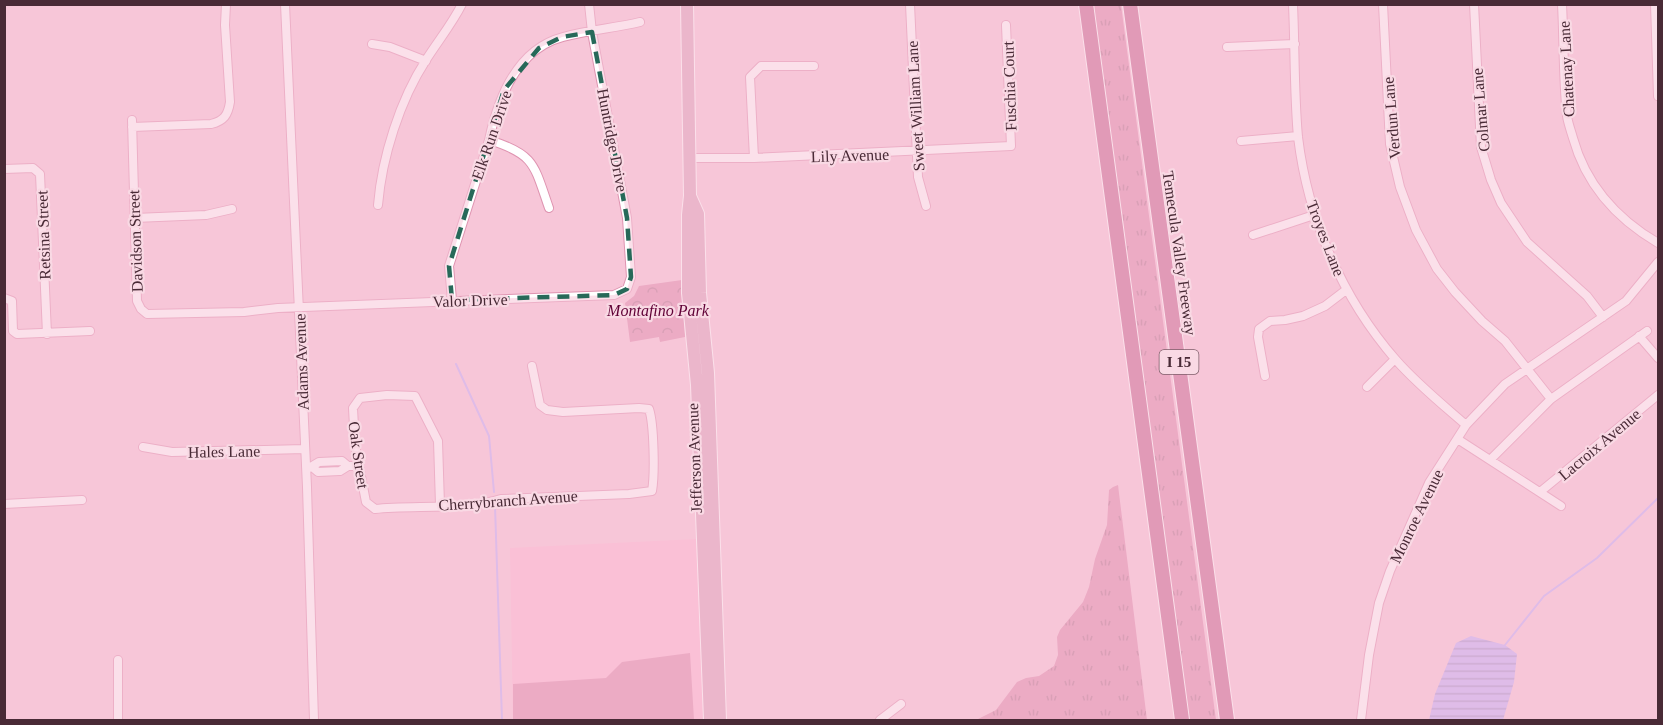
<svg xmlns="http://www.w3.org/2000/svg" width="1663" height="725" viewBox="0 0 1663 725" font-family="'Times New Roman',serif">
<defs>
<pattern id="grass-tufts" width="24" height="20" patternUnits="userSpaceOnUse" patternTransform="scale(1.5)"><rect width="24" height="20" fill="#dd8aac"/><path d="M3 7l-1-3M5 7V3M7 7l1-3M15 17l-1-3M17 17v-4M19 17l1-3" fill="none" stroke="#b5718d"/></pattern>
<pattern id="forest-crowns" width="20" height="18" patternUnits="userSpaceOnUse" patternTransform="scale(1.5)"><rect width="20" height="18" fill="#dd8aac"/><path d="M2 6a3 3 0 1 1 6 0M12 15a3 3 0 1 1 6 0" fill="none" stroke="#b5718d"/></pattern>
<pattern id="water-rules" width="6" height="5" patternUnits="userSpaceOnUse" patternTransform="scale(1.5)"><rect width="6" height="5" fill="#c0affa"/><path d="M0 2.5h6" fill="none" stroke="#9e8fcb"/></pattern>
</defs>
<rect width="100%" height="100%" fill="#f7c6d8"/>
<path fill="#fdb8d2" d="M697,539l8,180 -192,1 -3,-172z"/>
<path fill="url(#grass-tufts)" d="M1093,5h28l95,715h-28z
M1118,485l29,235h-171l20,-10 21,-28 9,-4 13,-2 15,-10 4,-11 -1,-18 3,-7 23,-28 6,-15 6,-28 12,-34 2,-35 4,-3z"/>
<path fill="url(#forest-crowns)" d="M682,280l3,57 -25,5 -1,-5 -29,5 -5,-39 9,-7 5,-10z"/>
<path fill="#dd8aac" d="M690,653l4,67h-181v-36l93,-6 16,-16z"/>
<path fill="url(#water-rules)" d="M1471,636l34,9 12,9 -3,28 -11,38h-74l6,-26 21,-51z"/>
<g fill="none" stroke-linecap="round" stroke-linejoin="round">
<path stroke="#c0affa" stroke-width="2" d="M456,364l33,72 5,56
M495,506l7,214
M1505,645l39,-49 53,-38 61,-60"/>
<defs>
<path id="minor" d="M285,4l22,483 7,233
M910,4l8,173 8,29
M1293,4c2,44 1,89 5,133 10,82 44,161 98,223 21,24 46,44 70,65
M1383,4l7,140 10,43 16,43 21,39 18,23 27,29 23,20 46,58
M1474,4l7,143 10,33 10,23 26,39 60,54 16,21
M1562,4c2,37 1,75 5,112 1,7 4,15 6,22 13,47 44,81 85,105
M1655,4l3,92
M372,44l18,3 36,14
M1227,47l68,-3
M132,120l5,181 4,8 6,5 97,-2 34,-4 336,-13 13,-6 4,-12 -4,-59 -35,-186 -3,-28
M132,127l79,-3c13,-3 17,-9 19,-22l-5,-77 1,-21
M489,140c46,14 45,25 60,68
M1241,141l57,-5
M688,158h66l257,-12 -5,-121
M754,158l-4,-81 11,-11h53
M4,169l29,-1 7,6 7,160
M378,205c4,-48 22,-105 48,-145 12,-19 26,-36 36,-56
M135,218l71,-3 26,-6
M1253,235l61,-20
M4,298l8,3 1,30 4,3 73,-3
M452,300l-3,-34 40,-126c9,-42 28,-91 74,-103 25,-7 52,-9 77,-15
M1639,336l19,22
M1265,376l-7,-39 1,-8 11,-8 15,-1 18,-4 22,-10 21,-16
M1367,387l28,-28
M1459,440l102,66
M143,447l29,5 133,-3
M1490,460l61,-61 96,-68
M312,467l6,5 22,-1 8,-5h11
M309,468l10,-6 23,-1 6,5
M1540,492l118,-97
M4,504l78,-4
M440,505l-2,-64 -23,-45 -28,-1 -27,3 -7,10 2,37 11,57 9,7c37,-4 92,1 126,-10l128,-5 23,-3c3,-17 2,-67 -3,-82l-10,-1 -76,4 -16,-2 -7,-5 -8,-39
M118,720v-60
M880,720l21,-16
M1361,720l8,-65 10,-52 11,-32 39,-88 37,-58 39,-41 121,-83 32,-39"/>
<path id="primary" d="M687,4l3,192 -2,19v78l9,92 13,335
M690,196l8,18 2,79 8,80 12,347"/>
<path id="motorway" d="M1086,4l96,716
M1130,4l97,716"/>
</defs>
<use href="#minor" stroke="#df94b1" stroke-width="10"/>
<use href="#primary" stroke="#fff" stroke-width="14"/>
<use href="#motorway" stroke="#fff" stroke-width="16"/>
<use href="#minor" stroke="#fff" stroke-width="8"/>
<use href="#primary" stroke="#dca3bb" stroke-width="12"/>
<use href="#motorway" stroke="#c5658e" stroke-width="14"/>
</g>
<path d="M0 0H1663V725H0ZM592,32l35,186 4,59 -4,12 -13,6 -162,5 -3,-34 55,-176 35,-42 23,-11z" fill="#f7c6d8" fill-opacity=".55" fill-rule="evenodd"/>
<path fill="none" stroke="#276959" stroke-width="4.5" stroke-dasharray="12 8" stroke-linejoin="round" d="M592,32l35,186 4,59 -4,12 -13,6 -162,5 -3,-34 55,-176 35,-42 23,-11z"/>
<g text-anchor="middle" stroke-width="4.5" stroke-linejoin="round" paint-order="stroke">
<rect fill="#f9d9e4" stroke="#7e5e6a" stroke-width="1.5" x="1159.5" y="350" width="39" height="24" rx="4.5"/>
<g font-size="15" font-weight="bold" fill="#492a36">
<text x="1179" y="367">I 15</text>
</g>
<g font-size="16" fill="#492a36" stroke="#f9d9e4">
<text transform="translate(1566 69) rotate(-93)" y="6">Chatenay Lane</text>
<text transform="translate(1009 86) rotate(-92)" y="6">Fuschia Court</text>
<text transform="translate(915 106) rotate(-93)" y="6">Sweet William Lane</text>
<text transform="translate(1480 110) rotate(-95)" y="6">Colmar Lane</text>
<text transform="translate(1391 118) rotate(-95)" y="6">Verdun Lane</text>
<text transform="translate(491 135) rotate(-71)" y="6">Elk Run Drive</text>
<text transform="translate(613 140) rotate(79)" y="6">Huntridge Drive</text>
<text transform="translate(850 155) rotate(-2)" y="6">Lily Avenue</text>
<text transform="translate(43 235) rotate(-92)" y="6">Retsina Street</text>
<text transform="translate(1326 238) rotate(69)" y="6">Troyes Lane</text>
<text transform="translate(135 241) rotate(-92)" y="6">Davidson Street</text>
<text transform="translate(1180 253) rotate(82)" y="6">Temecula Valley Freeway</text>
<text transform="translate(470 300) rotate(-2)" y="6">Valor Drive</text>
<text transform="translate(301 362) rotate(-92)" y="6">Adams Avenue</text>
<text transform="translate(1599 444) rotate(-40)" y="6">Lacroix Avenue</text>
<text transform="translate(224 451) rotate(-1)" y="6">Hales Lane</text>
<text transform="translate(359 455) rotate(82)" y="6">Oak Street</text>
<text transform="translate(694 458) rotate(-92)" y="6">Jefferson Avenue</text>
<text transform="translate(508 500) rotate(-4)" y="6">Cherrybranch Avenue</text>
<text transform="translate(1416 516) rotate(-64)" y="6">Monroe Avenue</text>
</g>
<g font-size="16" font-style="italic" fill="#600136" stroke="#f9d9e4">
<text x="658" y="316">Montafino Park</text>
</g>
</g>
<rect width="1663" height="725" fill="none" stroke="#492a36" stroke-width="12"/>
</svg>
